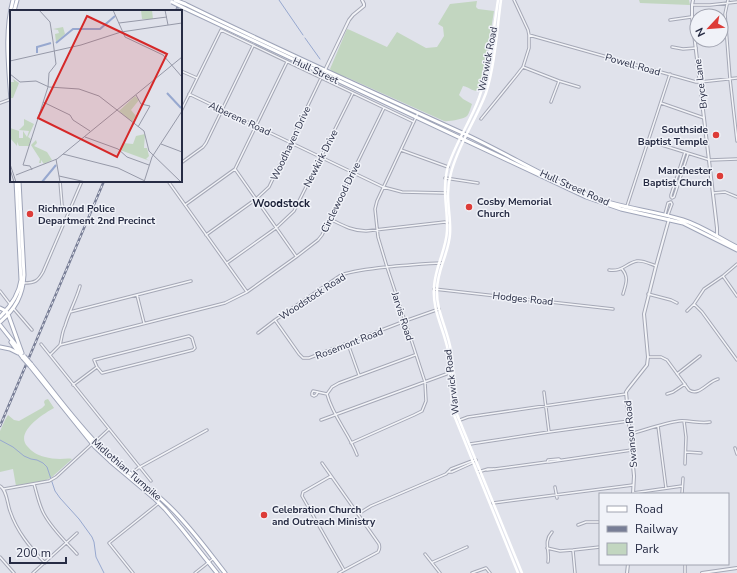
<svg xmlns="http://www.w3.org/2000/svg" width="737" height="573" viewBox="0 0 737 573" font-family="'Nunito Sans',sans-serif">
<rect width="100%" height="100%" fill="#e0e2eb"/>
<path fill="#c2d6c0" d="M639,0h50l1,5 -50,-2z
M477,1l-1,6 2,2 16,2 -10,62 -6,17 -1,1c-5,0 -8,-4 -14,-5l-4,9 4,4 9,5c-1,3 -3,10 -5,12 -3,3 -19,6 -23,5l-98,-44c-5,0 -13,-3 -16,-8l17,-40 3,1 37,17 10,-15 29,16 11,-1 7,-11 -1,-9 -5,-3 12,-20z
M48,399l6,9c-11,6 -39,24 -27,38 5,6 10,9 18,11 4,1 10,2 15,2 4,0 8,-1 12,0l-1,1 -19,17 -8,4 -28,5 -3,-17 -13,3v-41l5,-11 3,-5 6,5 5,1 23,-13 3,-3 -1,-3 1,-2z"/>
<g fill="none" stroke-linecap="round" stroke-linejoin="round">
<path stroke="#97a8cf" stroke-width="1" d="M279,0l24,35
M305,38l15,21
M0,440l13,7 11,9 7,3 6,1 6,3 4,4 8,24 5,7 19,21 13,18 2,5 2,15 8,16"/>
<defs>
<path id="minor" d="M728,0l-3,14 5,65 7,62
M692,5h18l27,-3
M670,20l21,-3
M529,35l167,47h4l37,-4
M672,47l11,2 13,-1
M523,67l36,14 20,6
M181,71l16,7
M189,94l194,93 19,5 44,1
M551,102l8,-21
M0,103l11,-4
M661,103l43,15
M181,111l40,-81 193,92
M481,119l35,-43 7,-9 6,-19v-13l-1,-5 -14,-30
M649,141l61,19 27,-1
M401,150l47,17
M181,163l22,-16 3,-4 47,-97
M235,169l61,87
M445,178l33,5
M60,181l2,24 2,3 5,2
M168,181l79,111
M713,193l12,-1 12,5
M671,197v-2l14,-43
M672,198l2,-1 14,-43
M185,205l50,-36 52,-107
M627,206l43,-132
M665,214l3,-11 3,-1
M668,215l4,-11 -1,-2
M330,219c12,6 22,12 36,12l79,-9 2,1
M206,235l50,-36 13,-12 54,-113
M227,263l49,-35 18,-17 59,-118
M622,269c7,8 4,15 1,25
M609,270c14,2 17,-7 28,-9 6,-1 13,3 19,5
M723,276l14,20
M24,283c11,0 14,-2 19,-11l39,-91
M434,289l179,20
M0,291l10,13
M648,294l23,6 6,3
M137,295l7,28
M694,304l8,8 35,48
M14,309l18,21
M687,311l7,-7 10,-15 19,-13 14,-12
M70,312l121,-31
M275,320l24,34 4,4h6l96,-37 34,-12
M258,333l17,-13 66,-45c18,-6 37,-7 55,-9 16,-1 31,-3 46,-3
M189,336l3,2 3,10 -2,2 -91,23 -5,-6 -3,-7z
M41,344l110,137
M348,344l11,31
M60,345c2,-7 2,-13 5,-19 4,-14 11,-26 15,-40
M50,355l10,-10 165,-42 22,-11 49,-35 22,-17 4,-5 62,-127
M648,357h13l6,3 22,30c10,7 19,-9 29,-11
M677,374l23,-18
M73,385l24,-18
M318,392l-2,3 -2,1 -2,-1v-2l1,-2 14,3
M544,392l5,40
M327,394l5,-7 7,-4 76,-28
M327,394c6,23 22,39 30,61
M667,394l6,-2 12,-8
M321,420l128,-47
M460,420l8,-3 158,-23
M684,421l2,16 -1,27
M658,426l8,62
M630,434c15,-4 34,-11 49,-13 10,-1 21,3 31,1
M95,442l14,-13
M351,443l63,-28 8,-4 4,-10 -1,-19 -20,-61 -18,-54 -9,-30 -3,-28 2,-8 41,-88
M470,444l79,-12 80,-11
M735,448l2,6
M686,452l15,1
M547,462l1,-2 11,-1 1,1
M322,463l57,81c1,3 1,5 -1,8l-39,21
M487,470l60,-8h2l83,-12
M449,472h3l20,-9 1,-2 3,-1
M478,472l10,-3h6
M131,474l7,-6 2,-1 67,-37
M331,476l-26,15 -2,1 -1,4 42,74
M34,484c3,10 5,21 10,30 8,15 21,27 33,40
M0,486c7,4 7,17 10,25 7,21 20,36 35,52
M555,487l2,11
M4,489l45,-8 7,-4 36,-33
M633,493l49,-7
M682,494l1,-16
M493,503l140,-18
M358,514l13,-8 75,-32 5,-5 21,-8
M578,525l8,-3h14
M547,548l13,3 13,-1 27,-3
M573,551l2,22
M425,554l15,19
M0,557l14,16
M433,562l34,-15
M548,562c2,-12 -5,-20 4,-30
M685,564v9
M33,573l44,-40
M133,573l-24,-30 50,-40
M195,573l19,-15
M472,573l14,-5 4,5"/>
<path id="tertiary" d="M693,0l-1,5v12l25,211v7
M325,70l24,-50 4,-5 11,-9v-2l-2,-4
M633,494l1,-18 -8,-84 2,-3 19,-24 1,-8 -4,-43 12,-48 13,-47
M627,573l1,-9
M702,573l35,-5"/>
<path id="primary" d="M185,4c94,46 189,89 284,132 40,19 79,43 120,60 30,12 63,14 94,24 19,6 36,18 54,27
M184,8l402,189 35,12 62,14 54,27
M14,11l3,-11
M11,29v14
M11,101c-2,-33 -7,-68 2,-101
M0,308l6,3 2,3 14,39
M0,317c11,-11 19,-22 21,-37l-5,-99
M0,322c15,-13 23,-26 24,-47l-5,-94
M0,325l19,24
M11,342l12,16
M0,347l10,2 8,4
M31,364c23,28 44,58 70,84 21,21 46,37 67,57 22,21 39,45 57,68
M30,366l65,81 15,14 44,37 11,11 17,20 35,44"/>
</defs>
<use href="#minor" stroke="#a5a8b6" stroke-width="3.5"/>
<use href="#tertiary" stroke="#a5a8b6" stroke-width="4"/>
<use href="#primary" stroke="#9ea4b8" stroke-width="5"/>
<use href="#minor" stroke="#f3f4f8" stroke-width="1.5"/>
<use href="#tertiary" stroke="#f3f4f8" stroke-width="2"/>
<path stroke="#fff" stroke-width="2.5" d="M498,0c-5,33 -8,67 -19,98 -9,25 -25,47 -32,72 -5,22 1,40 0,61 -1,19 -12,36 -13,56 -2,24 10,42 14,64 4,21 1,43 6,64l64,158
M501,0c-4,29 -6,65 -15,93 -10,27 -28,52 -35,80 -2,7 -3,14 -3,21 0,14 3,27 2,40 -1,19 -13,36 -13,56 -1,21 11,40 14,61 4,20 1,41 5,61l66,161"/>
<use href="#primary" stroke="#fff" stroke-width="3"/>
<defs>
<path id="rail" d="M176,11l5,-11
M0,426l104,-245"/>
</defs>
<use href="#rail" stroke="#787e96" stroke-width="2.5"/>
<use href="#rail" stroke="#f0f2f8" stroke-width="1" stroke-dasharray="3" stroke-linecap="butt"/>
<defs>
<path id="primary-bridge" d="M175,0l10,4
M172,2l12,6
M24,356l7,8
M23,358l7,8"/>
</defs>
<use href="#primary-bridge" stroke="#9ea4b8" stroke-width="5" stroke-linecap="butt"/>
<use href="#primary-bridge" stroke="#fff" stroke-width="3"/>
</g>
<g fill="#dd3c38" stroke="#f0f2f8" stroke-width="1.5">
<circle cx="716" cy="135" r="4"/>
<circle cx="720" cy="176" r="4"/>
<circle cx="469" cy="207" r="4"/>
<circle cx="30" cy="214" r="4"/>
<circle cx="264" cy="515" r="4"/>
</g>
<g text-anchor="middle" stroke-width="3" stroke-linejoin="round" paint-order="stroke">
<g font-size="10" fill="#272c44" stroke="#f0f2f8">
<text transform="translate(487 59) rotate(-79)" y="4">Warwick Road</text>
<text transform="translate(633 64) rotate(16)" y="4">Powell Road</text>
<text transform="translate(316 70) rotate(25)" y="4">Hull Street</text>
<text transform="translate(700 84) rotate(-97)" y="4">Bryce Lane</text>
<text transform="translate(240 118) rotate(25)" y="4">Alberene Road</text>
<text transform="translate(290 143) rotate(-65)" y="4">Woodhaven Drive</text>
<text transform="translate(320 158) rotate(-63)" y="4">Newkirk Drive</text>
<text transform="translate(575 187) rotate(24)" y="4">Hull Street Road</text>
<text transform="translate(340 197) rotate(-64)" y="4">Circlewood Drive</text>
<text transform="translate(312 296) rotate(-33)" y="4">Woodstock Road</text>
<text transform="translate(523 298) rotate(6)" y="4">Hodges Road</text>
<text transform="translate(403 316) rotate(72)" y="4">Jarvis Road</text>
<text transform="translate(349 343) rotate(-21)" y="4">Rosemont Road</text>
<text transform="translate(451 382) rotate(-97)" y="4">Warwick Road</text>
<text transform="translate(630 434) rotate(-95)" y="4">Swanson Road</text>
<text transform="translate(127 469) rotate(41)" y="4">Midlothian Turnpike</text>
</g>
<g font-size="10" font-weight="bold" fill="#272c44" stroke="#f0f2f8" text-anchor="start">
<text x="708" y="133" text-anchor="end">Southside<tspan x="708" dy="12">Baptist Temple</tspan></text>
<text x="712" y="174" text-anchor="end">Manchester<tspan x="712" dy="12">Baptist Church</tspan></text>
<text x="477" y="205">Cosby Memorial<tspan x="477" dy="12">Church</tspan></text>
<text x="38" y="212">Richmond Police<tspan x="38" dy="12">Department 2nd Precinct</tspan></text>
<text x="272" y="513">Celebration Church<tspan x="272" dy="12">and Outreach Ministry</tspan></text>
</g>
<g font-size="11" font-weight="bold" fill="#191e35" stroke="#f0f2f8">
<text x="281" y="207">Woodstock</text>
</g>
</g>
<g transform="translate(10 10)">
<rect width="172" height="172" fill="#e0e2eb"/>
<path d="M131,0h11l1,9h-11zM53,17l2,7 -9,8 -1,-8 4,-1 -1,-3 -5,-1zM3,69l6,4 -6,15h-3v-16h4zM125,86l4,4 -8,10 5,6 -4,6 -13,-11zM14,109l10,5 -6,13 3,2 -2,7h-10l-2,-4v4l-7,-8v-10l9,3v7h4v-7l4,6 2,-6 -10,-1 5,-5zM135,124l-1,14h3l2,8 -3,3 4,2 -30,-11 3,-7 10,1 3,-8zM26,130l1,3 -3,3 13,6 5,8 -8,4 -3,-4v3h-2l1,-4 -9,-14z" fill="#c2d6c0"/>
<path fill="none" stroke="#97a8cf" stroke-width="2" d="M46,33l17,-14h27l15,-13M27,43v-6l14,-4M157,83l14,15M32,172l14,-17"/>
<path fill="none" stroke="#9699a8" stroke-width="1" d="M29,0l11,12 3,19M103,0l12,27 38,18 19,22M155,0l3,15M109,13l48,-6M0,51l71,-16 40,-13 61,-9M0,64l10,8 16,-1 13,6 30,2 20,7 45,35 5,20 32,31M126,85l5,9 9,2 -12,21M33,92l27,13 3,5 17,11M75,127l33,12 9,8 22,8M151,134l21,8M53,144l55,14 27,13M46,149l4,23M0,154l6,18M0,159l4,13M22,160l-2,-4 -7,-1 25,-78 1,-14 7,-9 -3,-23M6,165l41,-16 125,-102M49,166l27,6M134,172l8,-25 30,-46"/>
<path fill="#d62828" fill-opacity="0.15" stroke="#d62828" stroke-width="2" d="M77,6l80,38 -50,103 -79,-39z"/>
<rect width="172" height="172" fill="none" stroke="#272c44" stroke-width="2"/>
</g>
<rect x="599" y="493" width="130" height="72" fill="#f0f2f8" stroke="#a0a3b0"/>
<rect x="607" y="506" width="20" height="6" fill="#ffffff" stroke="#a0a3b0"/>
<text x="635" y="513" font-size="12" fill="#272c44">Road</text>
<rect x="607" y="526" width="20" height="6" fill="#787e96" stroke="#a0a3b0"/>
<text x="635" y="533" font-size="12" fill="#272c44">Railway</text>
<rect x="607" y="543" width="20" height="12" fill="#c2d6c0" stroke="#a0a3b0"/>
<text x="635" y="553" font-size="12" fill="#272c44">Park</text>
<g transform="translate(709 28) rotate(244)"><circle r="19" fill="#f0f2f8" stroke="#a0a3b0"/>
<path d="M0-3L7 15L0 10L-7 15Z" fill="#dd3c38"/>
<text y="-6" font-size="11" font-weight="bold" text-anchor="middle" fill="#272c44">N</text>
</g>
<path d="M10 557v6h56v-6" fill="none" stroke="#272c44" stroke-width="2"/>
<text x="16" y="557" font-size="12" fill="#272c44" stroke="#f0f2f8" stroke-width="3" paint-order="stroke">200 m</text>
</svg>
